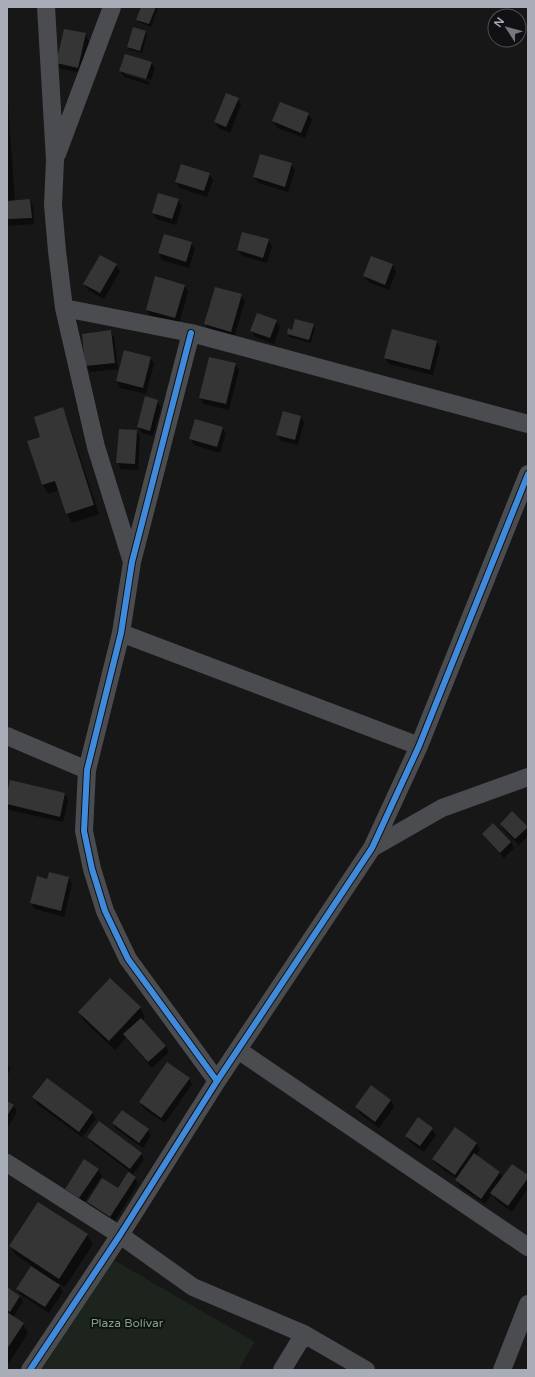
<svg xmlns="http://www.w3.org/2000/svg" width="535" height="1377" viewBox="0 0 535 1377" font-family="'Varela Round',sans-serif">
<rect width="100%" height="100%" fill="#171717"/>
<path fill="#1d241e" d="M112,1259l143,83 -17,28h-196z"/>
<path fill="#0007" d="M142,7h16l-7,20 -12,-5 -2,-3z
M134,28l12,4 1,3 -5,18 -12,-3 -2,-3z
M85,34l4,7 -7,32 -21,-4 -4,-7z
M151,62l4,7 -4,11 -27,-8v2l26,8 -1,3 -25,-8 -4,-6z
M7,89l8,112 15,-1 3,6 1,18 -27,2z
M238,99l3,6 -11,28 -11,-5 -4,-6z
M308,114l4,6 -7,18 -28,-10 -4,-7z
M291,164l4,6 -7,22 -30,-9 -4,-6z
M209,174l4,6 -6,17 -28,-9 -3,-6z
M178,200l4,6 -6,19 -20,-6 -3,-7z
M165,235l26,8 4,6 -6,19 -27,-8 -3,-7z
M268,240l4,6 -5,17 -25,-7 -4,-6z
M372,257l21,8 3,7 -7,18 -21,-8 -4,-6z
M116,265l4,6 -16,28 -16,-9 -4,-6z
M185,286l3,6 -9,32 -29,-8 -3,-6z
M216,288l25,7 4,6 -11,37 -25,-7 -4,-7z
M276,321l4,6 -6,17 -19,-7 -4,-6z
M313,325l2,3 -4,15 -22,-6 -1,-3 5,-3z
M110,331l4,6 4,32 -28,3 -4,-6z
M437,342l3,6 -7,27 -44,-11 -4,-6z
M125,351l26,7 3,6 -8,30 -26,-6 -3,-7z
M235,364l4,6 -10,40 -26,-6 -3,-7z
M157,401l4,6 -8,29 -11,-3 -4,-6z
M62,409l5,9 32,96 -27,9 -5,-9 -8,-24 -11,4 -5,-9 -1,-48z
M301,417l3,6 -6,22 -17,-4 -4,-6z
M222,428l4,6 -6,19 -26,-8 -4,-6z
M137,431l3,6 -2,33 -17,-1 -4,-7z
M7,782l2,5 56,7 3,6 -5,22 -54,-12 -2,-4z
M501,824l26,4 1,8 -9,9 -15,-15z
M483,834l28,8 3,6 -10,10 -17,-18z
M69,878l3,6 -8,33 -29,-8 -4,-6z
M140,1008l5,9 -3,4 24,25 3,6 -17,16 -26,-30 -11,12 -31,-29 -5,-9z
M7,1063l4,6 -4,7z
M189,1078l3,6 -27,39 -22,-15 -3,-6z
M47,1079l46,34 3,6 -14,18 -45,-33 -3,-7z
M391,1100l3,7 -15,21 -19,-14 -4,-7z
M7,1102l7,4 3,6 -10,16z
M113,1123l35,7 3,6 -8,12 -27,-19z
M455,1128l22,16 3,6 -4,6 24,17 3,5 25,-1v12l-16,23 -17,-13 -3,-5 -7,10 -25,-17 -4,-7 1,-1 -20,-14 -4,-6z
M432,1129l4,6 -12,17 -14,-10 -4,-6z
M88,1137l53,16 3,7 -11,14 -41,-31z
M98,1169l4,7 -19,28 -14,-9 -3,-6z
M135,1178l3,6 -24,38 -23,-14 -3,-6 30,-13z
M87,1235l6,9 -28,43 -8,-5 6,10 -14,21 -28,-18 -4,-6 15,-23 -16,-11 -6,-9z
M7,1288l13,8 3,6 -10,15 10,7 5,9 -21,33z"/>
<path fill="#353536" d="M141,7h15l-7,17 -13,-4z
M133,27l13,4 -6,20 -13,-4z
M64,29l22,4 -8,35 -22,-5z
M125,54l27,8 -6,17 -27,-8z
M226,93l13,5 -13,29 -12,-5z
M280,102l29,11 -8,20 -29,-12z
M260,154l32,9 -7,24 -32,-10z
M181,164l29,9 -6,18 -29,-9z
M158,193l21,6 -7,20 -20,-6z
M30,199l2,19 -25,1v-18z
M242,232l27,7 -6,19 -26,-8z
M164,234l28,8 -6,20 -28,-9z
M100,255l17,9 -17,29 -17,-9z
M371,256l22,8 -8,21 -22,-9z
M155,276l30,9 -10,33 -29,-8z
M215,287l27,7 -11,38 -27,-8z
M257,313l20,7 -7,18 -20,-7z
M295,319l19,5 -5,16 -22,-6 1,-6 4,2z
M392,329l45,12 -7,29 -46,-12z
M111,330l4,33 -30,3 -3,-32z
M124,350l27,7 -8,31 -27,-7z
M209,357l27,6 -10,41 -27,-6z
M145,396l13,4 -8,31 -13,-4z
M63,407l31,98 -28,9 -11,-33 -13,4 -15,-44 13,-4 -6,-20z
M283,411l18,5 -6,24 -19,-5z
M195,419l28,8 -6,20 -28,-8z
M119,429l18,1 -2,34 -19,-1z
M10,780l55,13 -5,24 -53,-13v-11z
M512,811l16,16 -13,12 -15,-15z
M493,823l18,19 -11,11 -18,-19z
M49,872l20,5 -8,34 -31,-8 7,-27 10,3z
M110,978l31,29 -32,34 -31,-29z
M141,1018l25,28 -18,16 -25,-28z
M167,1062l23,16 -29,40 -22,-16z
M47,1078l46,34 -14,20 -47,-35z
M371,1085l20,15 -16,22 -20,-15z
M7,1101l7,4 -7,11z
M122,1110l27,19 -10,14 -27,-20z
M418,1117l15,11 -13,18 -15,-10z
M99,1121l43,32 -12,16 -43,-32z
M455,1127l22,16 -22,32 -23,-16z
M474,1153l26,19 -19,27 -26,-19z
M84,1159l15,10 -20,29 -14,-9z
M512,1164l16,11v3l-20,28 -18,-13z
M128,1172l8,5 -26,40 -23,-15 15,-24 16,10z
M38,1202l50,32 -29,45 -50,-33z
M31,1266l29,19 -15,22 -29,-18z
M7,1287l13,9 -10,16 -3,-2z
M7,1312l17,11 -17,26z"/>
<g fill="none" stroke-linecap="round" stroke-linejoin="round">
<path stroke="#4b4c50" stroke-width="18" d="M46,7l9,153 -2,45 4,46 7,57 32,139 36,115
M57,154l55,-147
M64,308l127,25 337,91
M191,333l-59,229 -11,71 -34,137 -3,61 8,38 13,42 23,48 89,122
M121,633l298,113
M7,736l80,34
M372,848l70,-40 86,-31
M238,1050l290,197
M7,1163l113,72 73,52 111,47 62,36
M30,1370l90,-135 97,-154 155,-233 47,-102 109,-272
M282,1370l22,-36
M502,1370l26,-66"/>
<defs>
<path id="cycleway" d="M191,333l-59,229 -11,71 -34,137 -3,61 8,38 13,42 23,48 89,122
M30,1370l90,-135 97,-154 155,-233 47,-102 109,-272"/>
</defs>
<use href="#cycleway" stroke="#111113" stroke-width="8"/>
<use href="#cycleway" stroke="#408adc" stroke-width="6"/>
</g>
<g text-anchor="middle" stroke-width="4" stroke-linejoin="round" paint-order="stroke">
<g font-size="12" fill="#7fa381" stroke="#111113">
<text x="127" y="1327">Plaza Bolívar</text>
</g>
</g>
<rect width="535" height="1377" fill="none" stroke="#a8adb8" stroke-width="16"/>
<g transform="translate(507 28) rotate(306)"><circle r="19" fill="#111113" stroke="#4d4f55"/>
<path d="M0-3L7 15L0 10L-7 15Z" fill="#757880"/>
<text y="-6" font-size="11" font-weight="bold" text-anchor="middle" fill="#a8adb8">N</text>
</g>
</svg>
